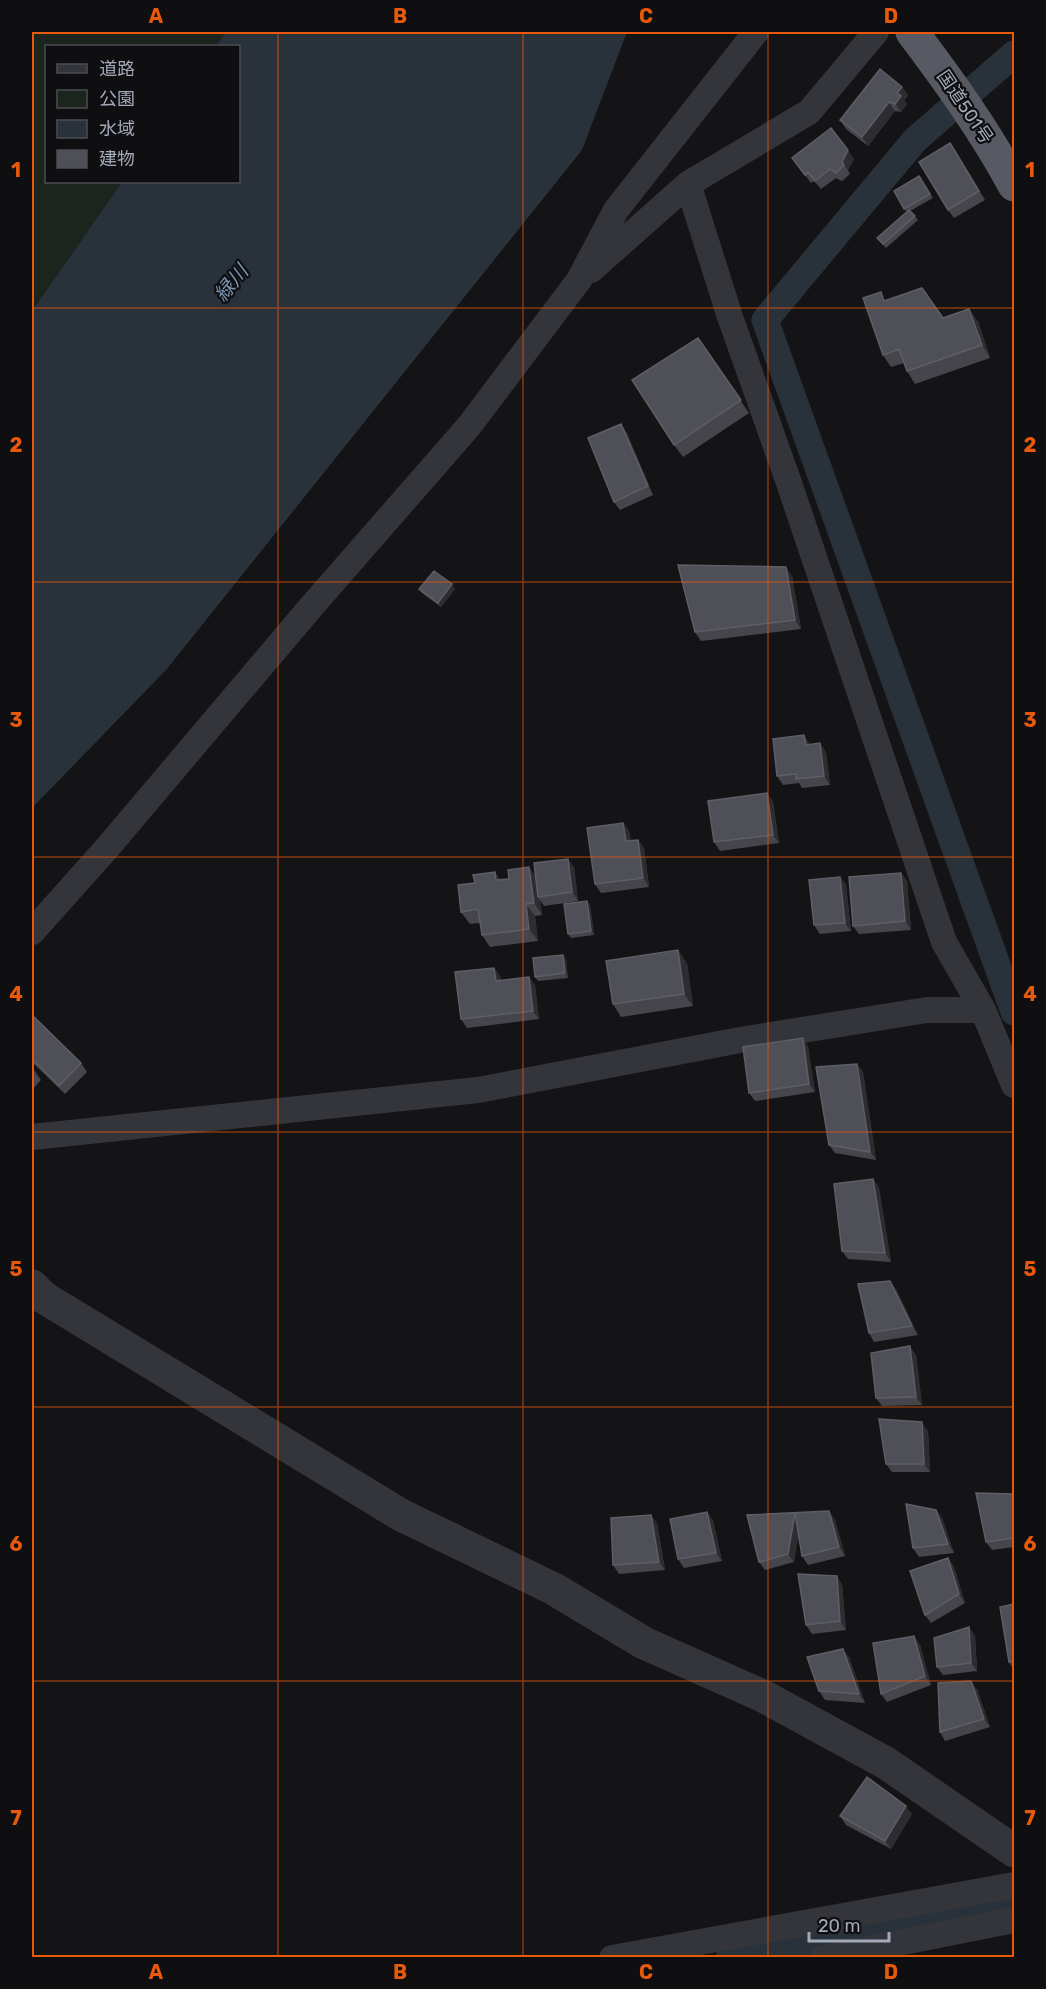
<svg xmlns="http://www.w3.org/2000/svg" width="1046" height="1989" viewBox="0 0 1046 1989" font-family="Rubik,'Noto Sans JP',sans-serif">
<rect width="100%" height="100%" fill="#141416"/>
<path fill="#1b241d" d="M32,32h194l-10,14h-170v136h76l-90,129z"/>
<path fill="#29323a" d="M226,32h401l-45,118 -416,520 -134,138v-497l90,-129h116v-136h-22z"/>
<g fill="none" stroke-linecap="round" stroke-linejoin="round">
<path stroke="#29323a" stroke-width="27" d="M1014,54l-99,86 -150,180 249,692
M729,1958l285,-56"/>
<path stroke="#34353b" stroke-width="26" d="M688,184l42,133 58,163 156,462 39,68 31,75
M591,270l97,-86 121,-72 67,-80
M32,932l75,-84 204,-241 158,-181 110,-146 37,-70 140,-178
M32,1137l446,-47 262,-50 187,-30h56
M612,1958l402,-73
M823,1958l191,-38"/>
<path stroke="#34353b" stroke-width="33" d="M32,1286l11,11 358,218 153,74 90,54 119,53 123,67 128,88"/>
<path stroke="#585a63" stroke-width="33" d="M912,32c37,49 73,99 102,153"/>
</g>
<path fill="#45454b" d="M902,87l6,8 -4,6 3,3 -6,8 -6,-1 -27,35 -22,-17 -6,-9z
M950,143l35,57 -31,18 -6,-8z
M792,158l62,1 -6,11 2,4 -8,7 -6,-3 -15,11 -7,-8 -3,2z
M919,176l14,22 -23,13 8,9 -32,28 -9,-10 30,-26 -3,-3z
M887,300l56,18 35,3 12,37 -75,26 -8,-13 -3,-8 -13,4 -8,-12z
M698,338l51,75 -66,44 -9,-12z
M621,424l6,9 26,62 -33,15 -6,-8z
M792,576l9,53 -100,12 -6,-9z
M419,589h36l-14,18 -19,-14z
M810,744l16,8 4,33 -28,3 -3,-5 -16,2 -6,-9z
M767,793l6,9 6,41 -59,8 -6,-9z
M623,823l6,8 2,10 7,-1 6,8 5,39 -48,6 -6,-9z
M529,867l7,10 38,-10 4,34 -34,5 -4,-6 2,15 -7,1 3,25 -48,6 -8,-12 -2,-12 -10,1 -9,-12 14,-29 20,-11 5,8 9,-1z
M901,873l6,8 4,49 -52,4 -6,-8z
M840,877l6,8 5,46 -31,3 -6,-9z
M590,905l4,30 -23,3 -3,-4z
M563,955l3,4 2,19 -30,3 -3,-4z
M687,963l6,43 -72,11 -8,-13z
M494,968l6,8 1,5 28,-4 6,9 4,33 -72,9 -6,-9z
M32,1015l49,48 6,9 -22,22 -33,-32z
M803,1038l5,9 7,45 -60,9 -6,-8z
M857,1064l6,8 13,88 -41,-7 -6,-8z
M32,1067l9,13 -9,10z
M873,1179l6,9 12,74 -43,-3 -6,-8z
M896,1289l22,46 -44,7 -5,-9z
M916,1355l6,50 -40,1 -6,-8z
M928,1431l2,41h-38l-6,-8z
M1014,1494v53l-22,3 -6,-8z
M936,1510l6,8 12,35 -35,4 -6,-9z
M707,1512l6,9 9,40 -38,7 -6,-9z
M747,1515l88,5 10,36 -37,9 -6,-9 -4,-21 -4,27 -29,8 -6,-8z
M657,1523l8,47 -46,4 -6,-9z
M948,1558l6,9 11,36 -34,20 -6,-8z
M842,1584l4,46 -34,4 -6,-9z
M1014,1604v66l-5,-8z
M969,1627l6,9 2,35 -34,4 -6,-8z
M920,1645l11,40 -44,17 -6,-8z
M849,1657l16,46 -40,-3 -6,-9z
M977,1689l13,38 -45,14 -5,-9z
M912,1814l-21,35 -45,-24 -6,-9z"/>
<path fill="#2d2d31" d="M902,87l6,8 -4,6 3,3 -6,8 -6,-8 2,-11z
M889,102l6,9 -27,35 -6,-9z
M950,143l6,9 29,48 -6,-9z
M848,150l6,9 -6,11 -6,-8z
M969,309l9,12 12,37 -8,-13z
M621,424l6,9 26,62 -5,-9z
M786,567l6,9 9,53 -6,-9z
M452,584l3,5 -14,18 -3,-4z
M804,735l6,9 -4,1z
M820,743l6,9 4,33 -6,-9z
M767,793l6,9 6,41 -6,-8z
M623,823l6,8 3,19 -6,-9z
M638,840l6,8 5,39 -6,-9z
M568,859l6,8 4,34 -6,-9z
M529,867l9,13v17l2,3 2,15 -8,-12z
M495,872l9,13 -8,-5z
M901,873l6,8 4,49 -6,-9z
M840,877l6,8 5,46 -6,-8z
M587,901l3,4 4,30 -3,-4z
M526,904l9,12 3,25 -9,-12z
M678,950l9,13 6,43 -9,-12z
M563,955l3,4 2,19 -3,-5z
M494,968l6,8 2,14 -6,-9z
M529,977l6,9 4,33 -6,-8z
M803,1038l5,9 7,45 -6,-8z
M857,1064l6,8 13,88 -6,-8z
M873,1179l6,9 12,74 -6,-9z
M890,1281l6,8 22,46 -6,-9z
M910,1346l6,9 6,50 -6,-8z
M922,1422l6,9 2,41 -6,-8z
M936,1510l6,8 12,35 -6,-9z
M829,1511l6,9 10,36 -6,-9z
M707,1512l6,9 9,40 -6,-8z
M795,1513l6,9 -7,40 -6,-8z
M651,1515l6,8 8,47 -6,-8z
M948,1558l6,9 11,36 -6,-9z
M837,1576l5,8 4,46 -6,-9z
M969,1627l6,9 2,35 -6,-8z
M914,1636l6,9 11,40 -6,-9z
M843,1649l6,8 16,46 -6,-9z
M971,1681l6,8 13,38 -6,-8z
M906,1806l6,8 -21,35 -6,-8z"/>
<path fill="#4f5057" stroke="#5d5e66" stroke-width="1.5" d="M880,69l22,18 -5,6 4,3 -6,8 -6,-2 -27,35 -22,-17z
M831,128l17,22 -6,12 2,3 -8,8 -6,-4 -15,12 -7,-9 -3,3 -13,-17z
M950,143l29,48 -31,19 -29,-48z
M919,176l11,18 -26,15 -10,-18z
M909,210l6,6 -32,28 -6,-6z
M922,288l21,30 26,-9 13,36 -75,26 -8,-22 -16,6 -20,-57 18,-6 3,9z
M698,338l43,62 -67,45 -42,-65z
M621,424l27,62 -34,16 -26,-64z
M678,565l108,2 9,53 -100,12z
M434,571l18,13 -14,19 -19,-14z
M804,735l2,10 14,-2 4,33 -28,3v-5l-19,2 -4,-37z
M767,793l6,42 -59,7 -6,-41z
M623,823l3,18 12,-1 5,38 -48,6 -8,-56z
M568,859l4,33 -34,5 -4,-34z
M529,867l5,36 -8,1 3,25 -47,6 -4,-26 -17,3 -3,-27 17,-2 -2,-8 22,-3 1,8 13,-1 -1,-9z
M901,873l4,48 -52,5 -4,-49z
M840,877l5,46 -31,2 -5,-45z
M587,901l4,30 -23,3 -4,-30z
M678,950l6,44 -71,10 -7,-43z
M563,955l2,18 -30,4 -2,-19z
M494,968l2,13 33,-4 4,34 -72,8 -6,-47z
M32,1015l49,48 -22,23 -27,-27z
M803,1038l6,46 -60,9 -6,-46z
M857,1064l13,88 -41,-7 -13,-78z
M873,1179l12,74 -43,-2 -8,-67z
M890,1281l22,45 -43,7 -11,-49z
M910,1346l6,51 -40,1 -5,-45z
M879,1419l43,3 2,42h-38z
M976,1493l38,1v44l-28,4z
M906,1504l30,6 12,34 -35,4z
M829,1511l10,36 -37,9 -7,-43 -7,41 -29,8 -12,-47z
M707,1512l9,41 -38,6 -8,-40z
M651,1515l8,47 -46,3 -2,-47z
M948,1558l11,36 -34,21 -15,-44z
M798,1574l39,2 3,45 -34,4z
M1014,1604v57l-5,1 -9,-55z
M969,1627l2,36 -34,4 -3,-29z
M914,1636l11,40 -44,18 -8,-51z
M843,1649l16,45 -40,-3 -12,-34z
M971,1681l13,38 -44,13 -2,-49z
M867,1777l39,29 -21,35 -45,-25z"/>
<path fill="none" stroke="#e8590c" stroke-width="1.5" stroke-opacity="0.55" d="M278,32v1926M523,32v1926M768,32v1926M32,308h982M32,582h982M32,857h982M32,1132h982M32,1407h982M32,1681h982"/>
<g text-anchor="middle" stroke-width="4.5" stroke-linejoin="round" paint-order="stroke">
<g font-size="18" fill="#a4a9b7" stroke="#0f0f11">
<text transform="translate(965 107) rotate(56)" y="6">国道501号</text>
</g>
<g font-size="20" font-style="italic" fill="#7896b6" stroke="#0f0f11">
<text transform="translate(231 283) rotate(-51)" y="7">緑川</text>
</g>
</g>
<rect width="1046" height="1989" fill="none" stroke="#0f0f11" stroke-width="66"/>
<rect x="45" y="45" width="195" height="138" fill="#0f0f11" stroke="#4b4d53" stroke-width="1.5"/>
<rect x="57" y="64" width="30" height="9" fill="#34353b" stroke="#4b4d53" stroke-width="1.5"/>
<text x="99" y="75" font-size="18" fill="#a4a9b7">道路</text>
<rect x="57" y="90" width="30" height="18" fill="#1b241d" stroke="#4b4d53" stroke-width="1.5"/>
<text x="99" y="105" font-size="18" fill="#a4a9b7">公園</text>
<rect x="57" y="120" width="30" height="18" fill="#29323a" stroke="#4b4d53" stroke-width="1.5"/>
<text x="99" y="135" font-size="18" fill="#a4a9b7">水域</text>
<rect x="57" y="150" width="30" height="18" fill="#4f5057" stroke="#4b4d53" stroke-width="1.5"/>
<text x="99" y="165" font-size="18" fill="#a4a9b7">建物</text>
<path d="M809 1932v9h80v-9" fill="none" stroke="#a4a9b7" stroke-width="3"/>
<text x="818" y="1932" font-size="18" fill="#a4a9b7" stroke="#0f0f11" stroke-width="4.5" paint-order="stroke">20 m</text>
<rect x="33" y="33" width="980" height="1923" fill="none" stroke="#e8590c" stroke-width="2"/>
<g font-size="20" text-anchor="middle" font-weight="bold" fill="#e8590c">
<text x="156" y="23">A</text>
<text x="400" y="23">B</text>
<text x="646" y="23">C</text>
<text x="891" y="23">D</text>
<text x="16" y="177">1</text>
<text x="1030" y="177">1</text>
<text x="16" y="452">2</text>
<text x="1030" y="452">2</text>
<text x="16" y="727">3</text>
<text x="1030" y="727">3</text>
<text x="16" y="1001">4</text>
<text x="1030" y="1001">4</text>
<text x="16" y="1276">5</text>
<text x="1030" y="1276">5</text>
<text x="16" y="1551">6</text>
<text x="1030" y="1551">6</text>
<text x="16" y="1825">7</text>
<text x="1030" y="1825">7</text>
<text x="156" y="1979">A</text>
<text x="400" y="1979">B</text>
<text x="646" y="1979">C</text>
<text x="891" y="1979">D</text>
</g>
</svg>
